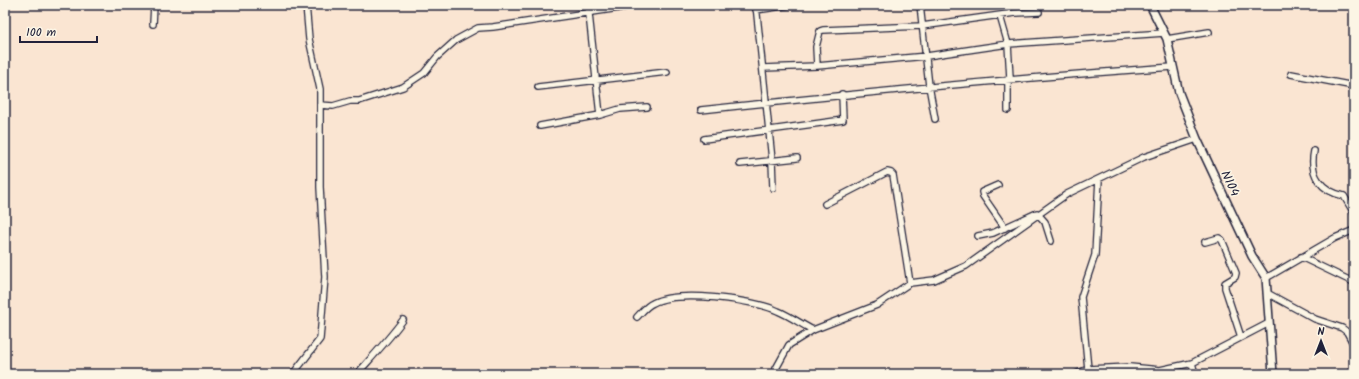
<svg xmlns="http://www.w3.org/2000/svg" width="1359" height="379" viewBox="0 0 1359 379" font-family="Kalam,sans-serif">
<rect width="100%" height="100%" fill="#fae5d2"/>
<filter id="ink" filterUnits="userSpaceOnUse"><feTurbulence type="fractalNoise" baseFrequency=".025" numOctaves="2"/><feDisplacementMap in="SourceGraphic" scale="8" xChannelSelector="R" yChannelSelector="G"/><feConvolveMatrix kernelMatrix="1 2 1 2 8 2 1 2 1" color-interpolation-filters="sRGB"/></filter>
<g filter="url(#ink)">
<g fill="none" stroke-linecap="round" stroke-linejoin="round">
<defs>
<path id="minor" d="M756,5l16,155 1,28
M920,5l9,81 6,33
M756,10l34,-5
M1000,16l8,28 2,34
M153,24l1,-19
M1167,39l42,-7
M817,66l-1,-19 4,-16 3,-1 99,-4 93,-13 24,-1
M763,68l54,-2 110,-10 81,-12 156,-11
M1291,74l63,12
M538,87l129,-15
M320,105l13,1 17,-5h9l44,-14 21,-14 13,-16 19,-17 22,-12 15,-1 146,-22
M701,110c158,-17 315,-32 472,-43
M1008,110v-31
M600,115l20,-6 27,-2
M540,126l60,-11 -12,-110
M704,139l139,-19 -1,-26
M1314,151c-5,24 7,40 30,45l10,17
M740,164l57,-6
M998,185l-16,7 1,4 22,32
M825,204l62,-32 4,1 2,2 17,108
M978,236l15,-3 44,-20 8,9 6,19
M1205,242l14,-4 3,2 14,33 -1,4 -10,6v5l16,49
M1301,257l50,24
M1266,278l69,-40 19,-8
M1267,293l48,26 27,9 5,4 7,13
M637,317c5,-5 9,-11 16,-14 24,-13 100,-4 125,8 12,5 23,13 35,19l64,-25 33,-22 24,-3 32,-14 101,-72 77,-37 53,-18
M1192,363l3,11
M1088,369l-7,-72 14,-42 4,-76
M293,374l27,-35 5,-62 -5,-90v-98l-11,-50 -3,-34
M357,374c16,-18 32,-35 46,-54
M773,374l16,-29 24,-15
M1076,374l12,-5 42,-2 30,3 32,-7 77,-40"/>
<path id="tertiary" d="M1150,5l17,34 12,54 18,46 55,117 14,22 7,96"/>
</defs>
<use href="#minor" stroke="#22223b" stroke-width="8"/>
<use href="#tertiary" stroke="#22223b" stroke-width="10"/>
<use href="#minor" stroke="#fcf5e5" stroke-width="5.5"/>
<use href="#tertiary" stroke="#fcf5e5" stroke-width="7"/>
</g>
</g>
<g text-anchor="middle" stroke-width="3" stroke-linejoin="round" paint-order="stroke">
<g font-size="13" fill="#22223b" stroke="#fcf5e5">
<text transform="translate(1231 183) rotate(65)" y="5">N104</text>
</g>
</g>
<rect width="1359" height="379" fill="none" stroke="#fcf5e5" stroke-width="20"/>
<rect x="10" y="10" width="1339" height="359" fill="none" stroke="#22223b" stroke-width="1.5" filter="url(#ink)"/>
<g transform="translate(1321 341)" stroke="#fcf5e5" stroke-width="3" paint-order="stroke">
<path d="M0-3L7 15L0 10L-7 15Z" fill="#22223b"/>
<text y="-6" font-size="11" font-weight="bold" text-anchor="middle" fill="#22223b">N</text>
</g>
<path d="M20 36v6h77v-6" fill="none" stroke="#22223b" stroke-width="2"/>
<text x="26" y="36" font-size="12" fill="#22223b" stroke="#fcf5e5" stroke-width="3" paint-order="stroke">100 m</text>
</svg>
